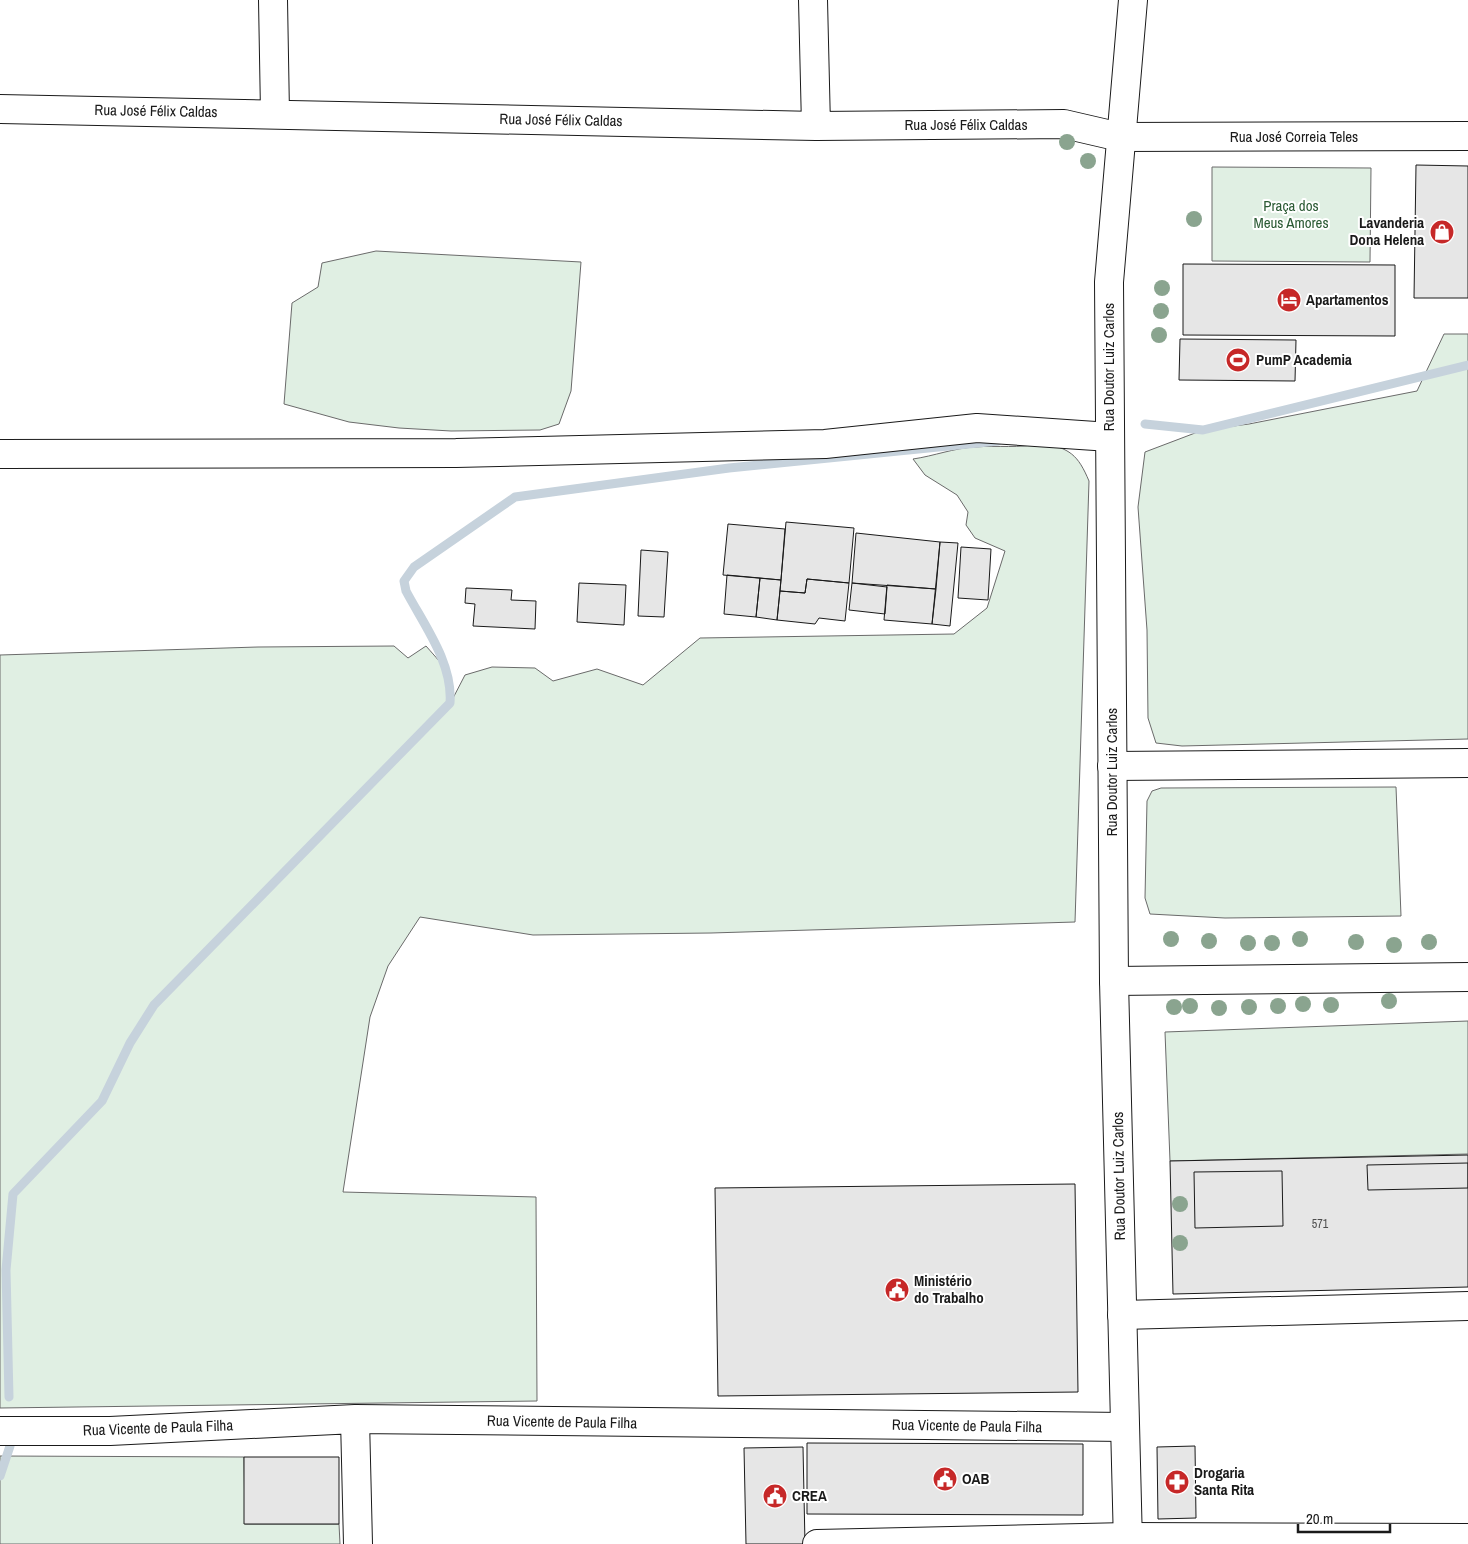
<svg xmlns="http://www.w3.org/2000/svg" width="1468" height="1544" viewBox="0 0 1468 1544" font-family="'Archivo Narrow',sans-serif">
<rect width="100%" height="100%" fill="#fff"/>
<path fill="#e0efe3" stroke="#6a6a6a" d="M1212,167l159,1 -1,94 -158,-1z
M376,251l205,11 -10,129 -12,33 -19,6 -89,1 -52,-3 -50,-6 -65,-18 8,-101 26,-16 4,-24z
M1444,334h24v405l-286,7 -26,-3 -8,-25 -1,-88 -9,-123 7,-55 58,-22 46,-6 168,-33z
M1041,443c29,5 37,12 48,38l-14,441 -364,11 -178,2 -113,-18 -32,49 -18,51 -27,175 193,5 1,204 -537,7v-753l258,-8 136,-1 14,12 18,-12c21,24 23,23 25,56l14,-27 27,-8 43,1 18,13 44,-12 46,16 57,-47 254,-4 33,-26 18,-57 -30,-13 -9,-13 2,-13 -11,-17 -32,-20 -12,-16c21,-3 41,-11 62,-12 23,-2 44,2 66,-4z
M1396,787l5,129 -176,2 -75,-4 -5,-16 2,-97 5,-10 9,-3z
M1468,1021v133l-298,7 -5,-129z
M0,1456l244,1 1,67h94l1,20h-340z"/>
<g fill="none" stroke-linecap="round" stroke-linejoin="round">
<path stroke="#c6d2dc" stroke-width="9" d="M1145,424l58,6 265,-65
M9,1397l-3,-127 7,-76 89,-93 28,-58 24,-38 296,-302c3,-40 -26,-78 -44,-112l-2,-10 10,-14 101,-70 214,-29 269,-27
M0,1476l10,-30"/>
</g>
<path fill="#e6e6e6" stroke="#1a1a1a" d="M1416,165l52,1v132h-54z
M1183,264l212,1v71l-212,-1z
M1180,339l116,1 -1,41 -116,-1z
M786,522l68,6 -5,55 -42,-4 -2,14 -25,-2z
M728,524l57,5 -4,51 -58,-5z
M856,533l84,9 -4,47 -84,-6z
M940,542l18,1 -8,83 -18,-2z
M961,547l30,2 -3,51 -30,-2z
M641,550l27,2 -4,65 -26,-1z
M727,575l33,3 -4,39 -32,-3z
M760,578l21,2 -4,40 -21,-3z
M807,579l42,4 -4,38 -26,-3 -4,6 -38,-4 3,-29 25,2z
M579,583l47,2 -2,40 -47,-3z
M852,583l35,4 -2,27 -36,-4z
M887,585l49,4 -4,35 -48,-4z
M466,588l46,2 -1,10 25,1 -1,28 -62,-3 2,-22 -10,-1z
M1468,1155v132l-295,7 -3,-133z
M1468,1163v25l-100,2 -1,-25z
M1282,1171l1,55 -88,2 -1,-56z
M1075,1184l3,208 -360,4 -3,-208z
M807,1443l276,1v71l-276,-1z
M1195,1446l1,72 -38,1 -1,-72z
M803,1447l2,97h-59l-2,-96z
M244,1457h95v67h-95z"/>
<g fill="none" stroke-linecap="round" stroke-linejoin="round">
<defs>
<path id="minor" d="M273,0l2,113
M813,0l3,126
M0,109l816,17 248,-2 56,13 348,-1
M0,454l456,-1 369,-9 152,-16 133,9
M1112,766l356,-3
M1114,981l354,-4
M1122,1315l346,-9
M355,1419l3,125
M0,1431h110l245,-12 770,8
M817,1544l310,-7 341,1"/>
<path id="major" d="M1128,1544l-14,-563 -5,-699 24,-282"/>
</defs>
<use href="#minor" stroke="#1a1a1a" stroke-width="30"/>
<use href="#major" stroke="#1a1a1a" stroke-width="30"/>
<use href="#minor" stroke="#fff" stroke-width="28"/>
<use href="#major" stroke="#fff" stroke-width="28"/>
</g>
<g fill="#8aa48f">
<circle cx="1067" cy="142" r="8"/>
<circle cx="1088" cy="161" r="8"/>
<circle cx="1194" cy="219" r="8"/>
<circle cx="1162" cy="288" r="8"/>
<circle cx="1161" cy="311" r="8"/>
<circle cx="1159" cy="335" r="8"/>
<circle cx="1171" cy="939" r="8"/>
<circle cx="1300" cy="939" r="8"/>
<circle cx="1209" cy="941" r="8"/>
<circle cx="1356" cy="942" r="8"/>
<circle cx="1429" cy="942" r="8"/>
<circle cx="1248" cy="943" r="8"/>
<circle cx="1272" cy="943" r="8"/>
<circle cx="1394" cy="945" r="8"/>
<circle cx="1389" cy="1001" r="8"/>
<circle cx="1303" cy="1004" r="8"/>
<circle cx="1331" cy="1005" r="8"/>
<circle cx="1190" cy="1006" r="8"/>
<circle cx="1278" cy="1006" r="8"/>
<circle cx="1174" cy="1007" r="8"/>
<circle cx="1249" cy="1007" r="8"/>
<circle cx="1219" cy="1008" r="8"/>
<circle cx="1180" cy="1204" r="8"/>
<circle cx="1180" cy="1243" r="8"/>
</g>
<defs>
<symbol id="shop-disc" viewBox="-11 -11 22 22"><circle r="9.5" fill="#c62828" stroke="#fff"/><path d="M-5-2.5h2.3a2.7 3.5 0 0 1 5.4 0H5L5.5 6h-11ZM-1.5-2.5h3a1.5 2.3 0 0 0-3 0Z" fill="#fff"/></symbol>
<symbol id="hotel-disc" viewBox="-11 -11 22 22"><circle r="9.5" fill="#c62828" stroke="#fff"/><path d="M-6-4.5h1.5V1H6V5H4.5V3h-9V5H-6ZM-4 0a1.8 1.8 0 1 1 3.6 0ZM.5 0V-2.5h3Q6-2.5 6 0Z" fill="#fff"/></symbol>
<symbol id="stadium-disc" viewBox="-11 -11 22 22"><circle r="9.5" fill="#c62828" stroke="#fff"/><path d="M0-5a6.5 5 0 1 0 0 10a6.5 5 0 1 0 0-10ZM-3.5-1.8h7v3.6h-7Z" fill="#fff"/></symbol>
<symbol id="civic-disc" viewBox="-11 -11 22 22"><circle r="9.5" fill="#c62828" stroke="#fff"/><path d="M-.6-6.5H3V-4.5H.6V-3L4-1V1h2V6H-6V1h2V-1L-.6-3ZM-1.2 2.5V6h2.4V2.5Z" fill="#fff"/></symbol>
<symbol id="pharmacy-disc" viewBox="-11 -11 22 22"><circle r="9.5" fill="#c62828" stroke="#fff"/><path d="M-2-6h4v4h4v4h-4v4h-4v-4h-4v-4h4Z" fill="#fff"/></symbol>
</defs>
<g fill-rule="evenodd">
<use href="#shop-disc" x="1428" y="218" width="28" height="28"/>
<use href="#hotel-disc" x="1275" y="286" width="28" height="28"/>
<use href="#stadium-disc" x="1224" y="346" width="28" height="28"/>
<use href="#civic-disc" x="883" y="1276" width="28" height="28"/>
<use href="#civic-disc" x="931" y="1465" width="28" height="28"/>
<use href="#pharmacy-disc" x="1163" y="1468" width="28" height="28"/>
<use href="#civic-disc" x="761" y="1482" width="28" height="28"/>
</g>
<g text-anchor="middle" stroke-width="4" stroke-linejoin="round" paint-order="stroke">
<g font-size="12" fill="#4d4d4d">
<text x="1320" y="1228">571</text>
</g>
<g font-size="15" fill="#1a1a1a" stroke="#fff">
<text transform="translate(156 111) rotate(1)" y="5">Rua José Félix Caldas</text>
<text transform="translate(561 120) rotate(1)" y="5">Rua José Félix Caldas</text>
<text x="966" y="130">Rua José Félix Caldas</text>
<text x="1294" y="142">Rua José Correia Teles</text>
<text transform="translate(1109 367) rotate(-90)" y="5">Rua Doutor Luiz Carlos</text>
<text transform="translate(1112 772) rotate(-90)" y="5">Rua Doutor Luiz Carlos</text>
<text transform="translate(1119 1176) rotate(-91)" y="5">Rua Doutor Luiz Carlos</text>
<text transform="translate(562 1422) rotate(1)" y="5">Rua Vicente de Paula Filha</text>
<text transform="translate(967 1426) rotate(1)" y="5">Rua Vicente de Paula Filha</text>
<text transform="translate(158 1428) rotate(-2)" y="5">Rua Vicente de Paula Filha</text>
</g>
<g font-size="15" fill="#2b5a34" stroke="#fff">
<text x="1291" y="211">Praça dos<tspan x="1291" dy="17">Meus Amores</tspan></text>
</g>
<g font-size="15" font-weight="bold" fill="#1a1a1a" stroke="#fff" text-anchor="start">
<text x="1424" y="228" text-anchor="end">Lavanderia<tspan x="1424" dy="17">Dona Helena</tspan></text>
<text x="1306" y="305">Apartamentos</text>
<text x="1256" y="365">PumP Academia</text>
<text x="914" y="1286">Ministério<tspan x="914" dy="17">do Trabalho</tspan></text>
<text x="1194" y="1478">Drogaria<tspan x="1194" dy="17">Santa Rita</tspan></text>
<text x="962" y="1484">OAB</text>
<text x="792" y="1501">CREA</text>
</g>
</g>
<path d="M1298 1524v8h92v-8" fill="none" stroke="#1a1a1a" stroke-width="2.5"/>
<text x="1306" y="1524" font-size="15" fill="#1a1a1a" stroke="#ffffff" stroke-width="4" paint-order="stroke">20 m</text>
</svg>
